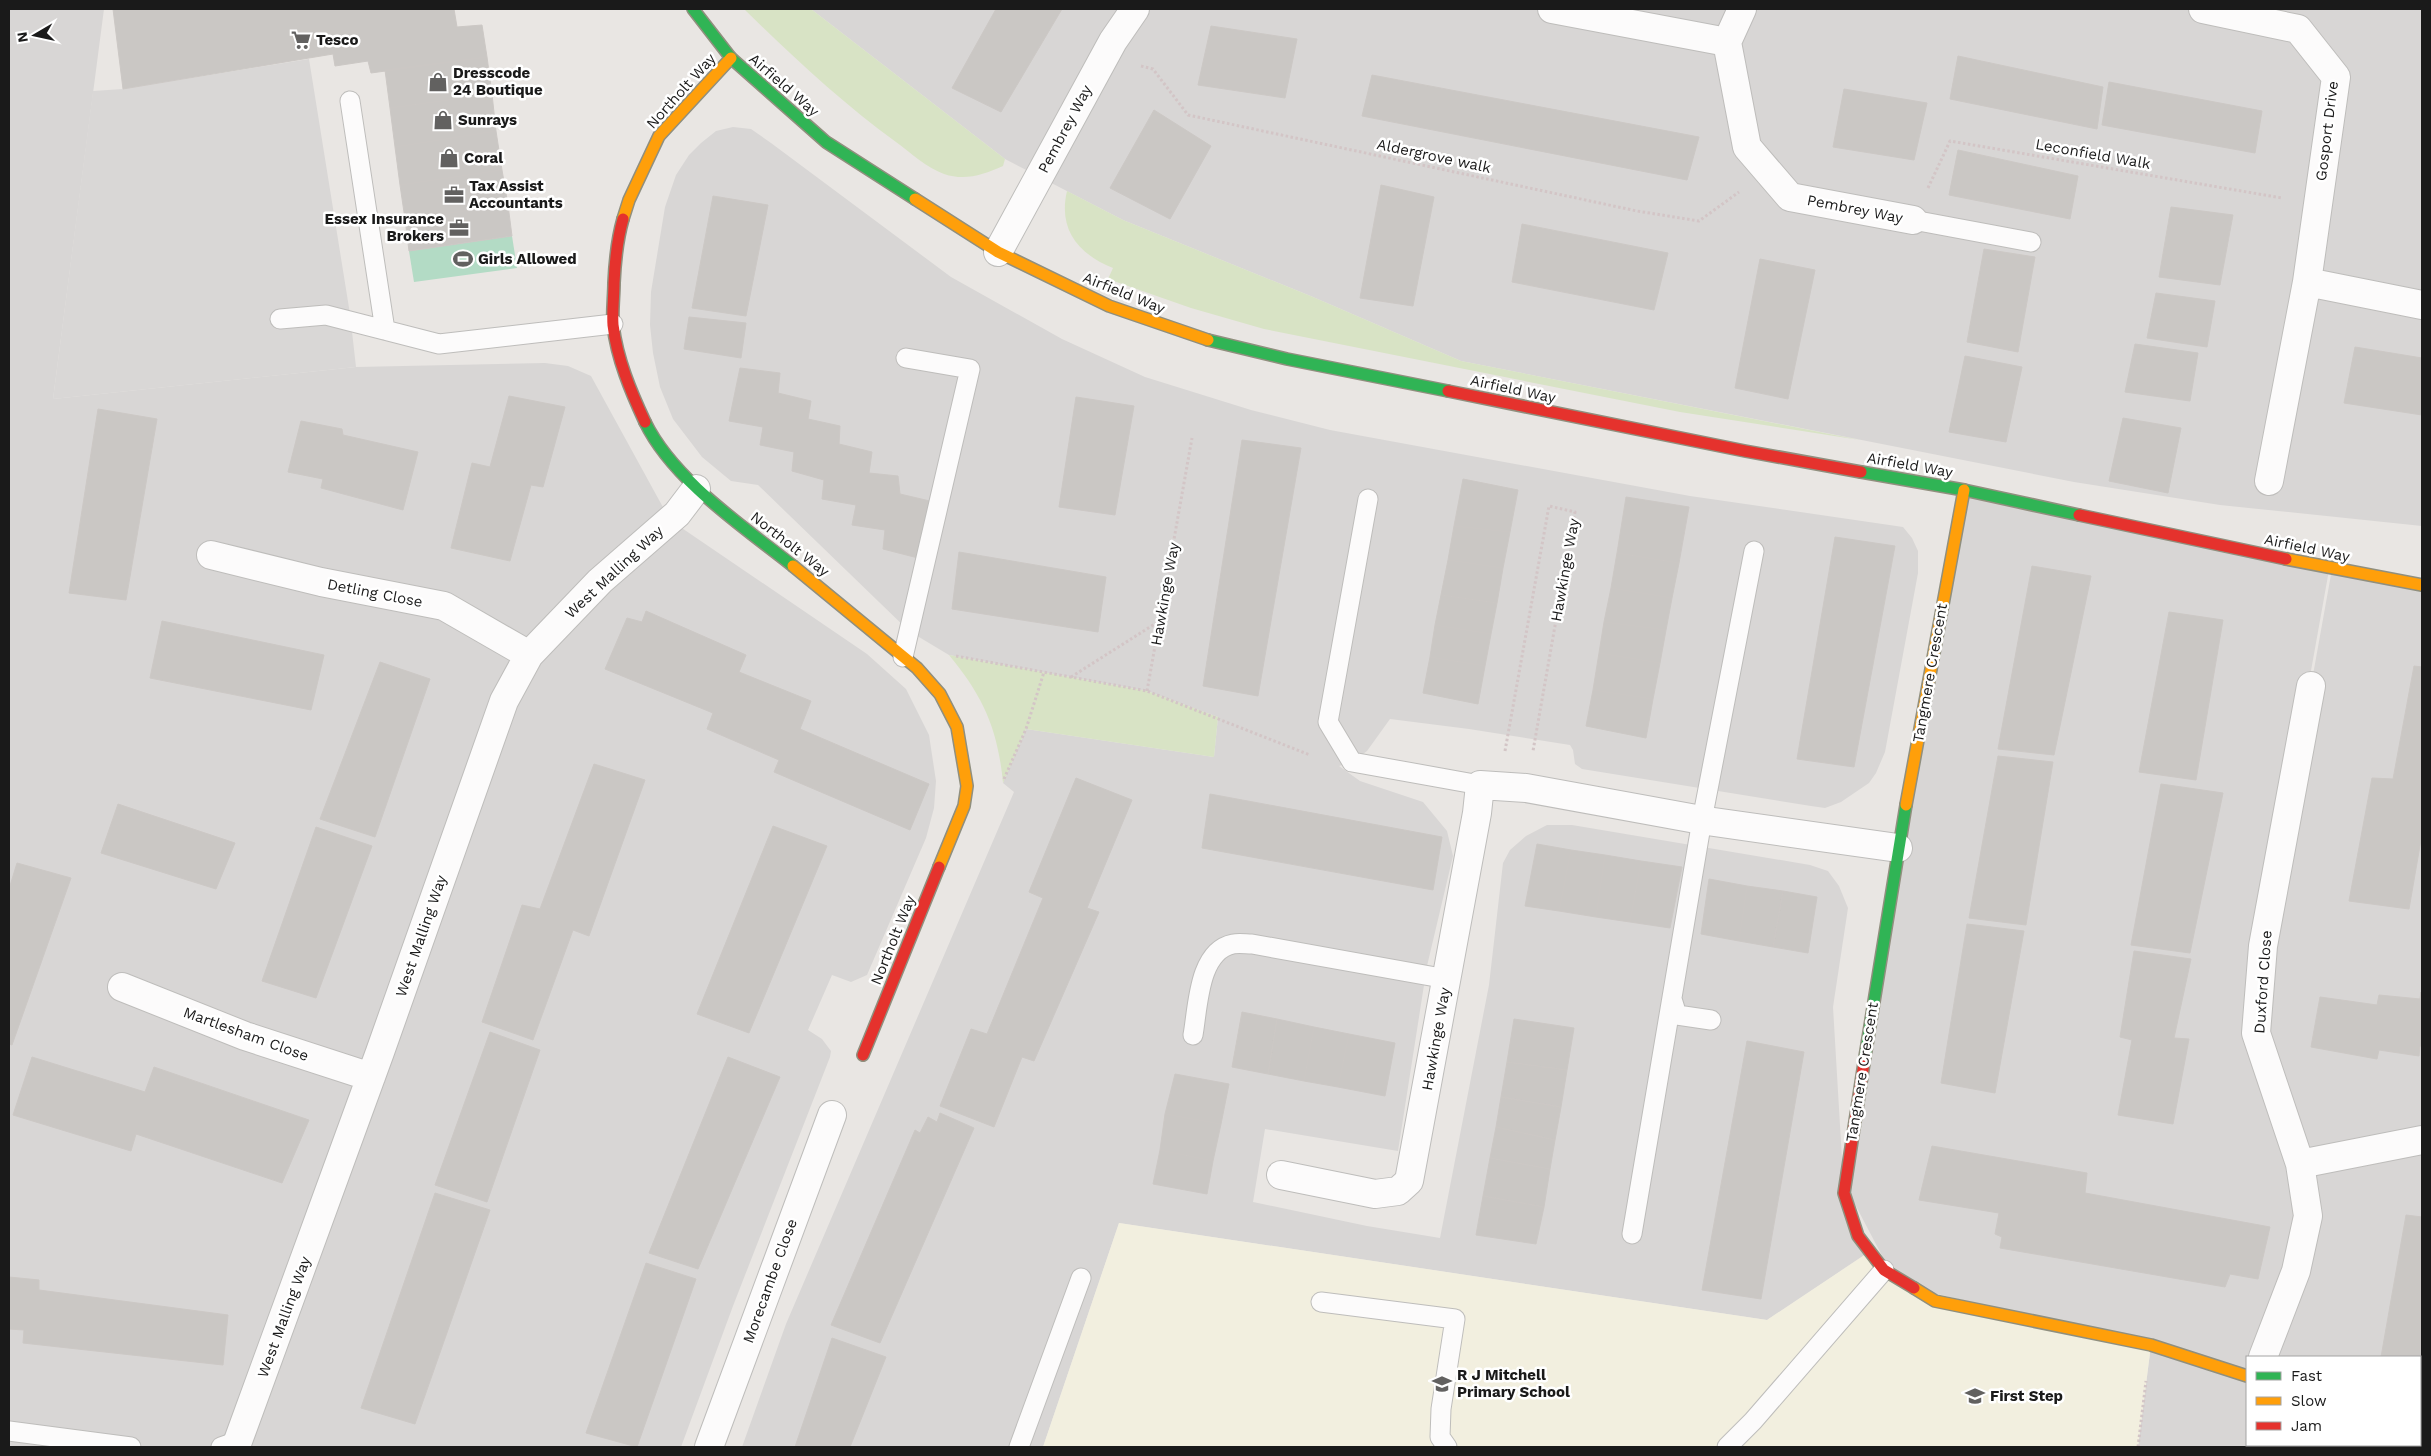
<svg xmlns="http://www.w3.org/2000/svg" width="2431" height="1456" viewBox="0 0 2431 1456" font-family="'Work Sans',sans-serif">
<rect width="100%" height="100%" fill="#e9e6e3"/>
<path fill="#d8d6d5" d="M9,9h95l-51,390 303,-32 189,-4 23,3 23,10 79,144 197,134 39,35 23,46 7,46 -2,27 -8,30 -59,137 -16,7 -19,-7 -24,55 14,9 9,12 -1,6 -97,249 -52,141h-672z
M811,9h1611v517l-202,-21 -146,-23 -613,-121 -148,-64 -190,-77 -118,-61z
M733,127l18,2 20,14 180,134 111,62 83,38 106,33 79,20 360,66 213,31 9,11 6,13v22l-33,179 -9,21 -7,10 -28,19 -16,6 -14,-2 -229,-37 -7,-5 -2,-14 -3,-5 -101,-16 -79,-10 -23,32 -15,11 -13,4 21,15 63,21 24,29 6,25 -26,110 -29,185 -133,-22 -12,73 114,24 73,12 49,-253 14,-122 7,-13 16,-14 21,-11h25l238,40 18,6 11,15 9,22 -15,99 11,186 25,59 -102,68 -648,-97 -76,224h-301l44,-123 228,-532 -11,-9 23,-54 188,28 4,-40 -71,-26 -198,-36 -40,-24 -151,-146 -27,-4 -29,-24 -29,-38 -13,-32 -7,-34 -3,-28 1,-33 14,-85 11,-32 13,-20 12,-12 15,-12z
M1965,493l364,77 -67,375 -7,87 51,183 -45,142h-14v15l-309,-74 -50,-31 -40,-76z
M2332,569l90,16v862h-284l13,-102 96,31v69h173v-88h-157l45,-141 -52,-183 55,-347z"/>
<path fill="#f2efdf" d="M1119,1223l648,97 102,-68 43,36 239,57 -13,102h-1095z"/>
<path fill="#d8e3c5" d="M744,9h67l194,150 -2,7c-20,9 -38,15 -59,8 -17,-6 -33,-21 -48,-32 -55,-40 -104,-86 -152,-133z
M1067,191l56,29 190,77 148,64 399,79 -180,-28 -416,-83 -73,-21 -83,-29 5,-11c-35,-14 -55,-39 -46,-77z
M949,655l198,36 71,26 -4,40 -188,-28 -23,54c-5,-54 -20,-87 -54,-128z"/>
<path fill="#b3dbc5" d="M512,236l5,32 -103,14 -5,-31z"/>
<path fill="#d9d7d6" d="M309,59l41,255 6,53 -303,32 40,-308 30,-2z"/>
<path fill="#cac7c4" stroke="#ccc8c5" d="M113,9h341l3,18 25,-2 5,32 -116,16 -3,-12 -33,5 -2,-12 -210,35z
M996,9h66l-61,103 -49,-24z
M1211,26l86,13 -12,59 -87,-13z
M1958,56l145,31 -6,42 -147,-30z
M487,57l5,37 -102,14 -5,-38z
M1372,75l327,62 -12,43 -325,-64z
M2109,82l153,29 -7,42 -153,-28z
M1844,89l83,14 -13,57 -81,-13z
M492,94l4,37 -101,16 -5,-39z
M1154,110l57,36 -41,73 -60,-31z
M496,131l6,39 -102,15 -5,-38z
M1958,150l120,26 -8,43 -121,-24z
M502,170l6,35 -103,14 -5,-34z
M1381,185l53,12 -21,109 -53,-8z
M713,196l55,9 -22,111 -54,-8z
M508,205l4,31 -103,15 -4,-32z
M2171,207l62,8 -13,70 -61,-8z
M1522,224l146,29 -14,57 -142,-28z
M1984,249l51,8 -17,95 -51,-10z
M1760,259l55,11 -27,129 -53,-11z
M2156,293l59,8 -8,46 -60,-9z
M689,317l57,6 -5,35 -57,-9z
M2135,344l63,9 -8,48 -65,-9z
M2355,347l67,11v57l-78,-12z
M1965,356l57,11 -16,75 -57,-10z
M740,368l40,5 -2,20 33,8 -3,18 32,7 -1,18 33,8 -3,21 29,3 2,18 34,8 -12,57 -39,-10 2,-19 -33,-5 4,-20 -34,-6 2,-19 -32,-9 2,-19 -34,-7 3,-18 -34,-6z
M509,396l56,11 -22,80 -12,-2 -21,76 -59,-13 21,-85 18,4z
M1076,397l58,9 -19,109 -56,-8z
M98,409l59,10 -31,181 -57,-7z
M2123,418l58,10 -13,65 -59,-12z
M301,421l41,8 1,6 75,17 -15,58 -82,-22 2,-9 -35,-7z
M1242,440l59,8 -43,248 -55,-10z
M1463,479l55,11 -8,42 -56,-6z
M1626,497l63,10 -10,56 -62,-10z
M1454,526l56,6 -7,36 -55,-8z
M1835,537l60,9 -41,221 -57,-8z
M959,552l147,25 -8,55 -146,-23z
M1617,553l62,10 -7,35 -61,-10z
M1448,560l55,8 -6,35 -56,-8z
M2032,566l59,10 -37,179 -56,-6z
M1611,588l61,10 -6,32 -62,-8z
M1441,595l56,8 -6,31 -56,-9z
M646,611l100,44 -7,17 72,29 -11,28 129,55 -19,46 -136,-58 5,-12 -72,-31 6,-16 -108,-44 22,-51 15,4z
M2169,612l54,8 -27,160 -57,-8z
M162,621l162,34 -13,55 -161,-32z
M1604,622l62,8 -6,33 -61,-10z
M1435,625l56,9 -6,32 -55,-9z
M1599,653l61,10 -7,36 -60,-9z
M1430,657l55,9 -7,38 -55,-11z
M380,662l50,17 -55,158 -55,-18z
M2414,666l8,1v167l-13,75 -60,-8 23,-123 21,1z
M1593,690l60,9 -7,39 -60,-12z
M1998,756l55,6 -27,163 -57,-7z
M594,764l51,16 -56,156 -16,-6 -40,110 -51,-18 40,-117 18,4z
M1076,778l56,22 -45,108 12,4 -65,149 -12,-4 -28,70 -54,-21 31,-77 16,5 56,-136 -14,-6z
M2161,784l62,9 -33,160 -59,-8z
M1210,794l232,43 -9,53 -231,-42z
M118,804l117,39 -19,46 -115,-36z
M773,826l54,20 -78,187 -52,-19z
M316,827l56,19 -56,152 -54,-17z
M1537,844l34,6 -12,61 -34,-5z
M1571,850l34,5 -9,62 -37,-6z
M1605,855l36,6 -11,61 -34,-5z
M1641,861l41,6 -12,61 -40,-6z
M17,863l54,15 -59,167 -3,-1v-155z
M1709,879l38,7 -8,55 -38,-7z
M1747,886l36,5 -10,56 -34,-6z
M1783,891l34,6 -9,56 -35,-6z
M1967,924l57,7 -29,162 -54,-10z
M2134,951l57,8 -17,79 15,1 -16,85 -55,-9 14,-75 -12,-3z
M2421,992l1,54h-2l-1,10 -40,-6 -2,9 -66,-12 9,-50 57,8 2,-10 41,4z
M1242,1012l35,7 -9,55 -36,-7z
M1277,1019l37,8 -10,54 -36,-7z
M1514,1019l60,9 -7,42 -60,-8z
M1314,1027l35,7 -11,53 -34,-6z
M490,1032l50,18 -53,152 -52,-17z
M1349,1034l46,9 -10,53 -47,-9z
M1747,1041l57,11 -43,247 -59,-9z
M32,1057l113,35 9,-25 155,53 -27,63 -146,-49 -5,17 -118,-36z
M728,1057l52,20 -82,192 -49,-16z
M1507,1062l60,8 -6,37 -60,-10z
M1175,1074l54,10 -8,40 -56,-10z
M1501,1097l60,10 -6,33 -59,-13z
M940,1113l34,15 -94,215 -49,-18 84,-195 5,3 8,-16 9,5z
M1165,1114l56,10 -8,37 -53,-11z
M1496,1127l59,13 -5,29 -60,-11z
M1932,1146l155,27 -2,20 185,34 -12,52 -28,-5 -5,13 -225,-39 2,-11 -7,-3 4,-21 -80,-13z
M1160,1150l53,11 -6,33 -54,-10z
M1490,1158l60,11 -6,38 -61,-11z
M435,1193l55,17 -75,214 -54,-16z
M1483,1196l61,11 -8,37 -60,-9z
M2406,1215l16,2v164l-2,-1v-23h-39z
M646,1263l50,16 -59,168 -51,-14z
M9,1277l30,3v10l189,25 -5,50 -200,-22 1,-13 -15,-1z
M832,1338l54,19 -36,90h-55z"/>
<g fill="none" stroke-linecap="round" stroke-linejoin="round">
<defs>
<path id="lane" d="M350,101l35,229
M1913,220l118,22
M280,319l46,-4 113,29 174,-20
M1368,499l-40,223 24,40 128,23
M903,657l67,-288 -64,-11
M1672,999l5,16 34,5
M1193,1035c5,-27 5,-84 40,-91 6,-1 13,0 19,0l195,35
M1632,1234l70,-414 52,-269
M1321,1302l134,17 -14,90 -1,28 7,10
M9,1431l122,16
M221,1447l17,-6
M1019,1447l62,-169
M1727,1447l26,-26 131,-151"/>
<path id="street" d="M1552,9l175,33
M1742,9l-15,33 20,105 43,50 123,23
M2203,9l95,20 38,48 -29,205 -38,199
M998,252l115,-211 22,-32
M2307,282l115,23
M211,555l110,27 123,24 85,49
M122,987l123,49 126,41
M2300,1164l122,-24
M1281,1175l94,19 23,-3 11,-10 68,-368 3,-28 46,3 181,33 191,27
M2263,1357l33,-86 12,-55 -8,-52 -44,-131 7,-87 48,-260
M238,1441l142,-389 124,-351 25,-46 71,-74 77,-67 19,-25
M2357,1445l4,2
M709,1447l123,-332"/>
<path id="fast" d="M693,9l38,49 95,84 89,57
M1208,340l79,19 161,32
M645,422c28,58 99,105 148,144
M1861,472l103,18 115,25
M1864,1063l42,-258"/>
<path id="slow" d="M915,199l83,53 111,54 99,34
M623,219l6,-19 30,-64 72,-78
M2286,559l136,26
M793,566l124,102 23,26 17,33 10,59 -3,20 -25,61
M1906,805l58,-315
M1914,1288l21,13 216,44 96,31"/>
<path id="jam" d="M623,219c-6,21 -8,42 -9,64 0,13 -2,28 -1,42 4,34 18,67 32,97
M1448,391l297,60 116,21
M2079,515l207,44
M863,1055l76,-188
M1864,1063l-20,130 14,43 26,34 30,18"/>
</defs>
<use href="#lane" stroke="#bebdbb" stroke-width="21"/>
<use href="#street" stroke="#bebdbb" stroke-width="30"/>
<use href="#fast" stroke="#908f7e" stroke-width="14"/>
<use href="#slow" stroke="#908f7e" stroke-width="14"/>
<use href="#jam" stroke="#908f7e" stroke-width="14"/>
<path stroke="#d3c5c6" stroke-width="3" stroke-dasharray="2.5 2.5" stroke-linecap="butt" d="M1141,66l12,3 35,46 449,96 62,10 40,-29
M1928,188l22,-47 332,57
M956,656l191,35 163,64
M1071,677l90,-57
M1147,691l45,-253
M1505,751l44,-245 26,6 -42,239
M1004,779l22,-50 18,-57
M2138,1447l8,-66"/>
<use href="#lane" stroke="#fcfbfb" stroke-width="19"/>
<use href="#street" stroke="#fcfbfb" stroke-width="28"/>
<use href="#fast" stroke="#30b455" stroke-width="11"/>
<use href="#slow" stroke="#ff9f0a" stroke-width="11"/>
<use href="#jam" stroke="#e5322d" stroke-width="11"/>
</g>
<defs>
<symbol id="supermarket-bare" viewBox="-9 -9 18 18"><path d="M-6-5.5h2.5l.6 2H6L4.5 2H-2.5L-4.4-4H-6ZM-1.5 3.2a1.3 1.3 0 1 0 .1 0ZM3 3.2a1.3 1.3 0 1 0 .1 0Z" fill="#626160" stroke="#fff" stroke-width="2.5" paint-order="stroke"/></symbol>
<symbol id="shop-bare" viewBox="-9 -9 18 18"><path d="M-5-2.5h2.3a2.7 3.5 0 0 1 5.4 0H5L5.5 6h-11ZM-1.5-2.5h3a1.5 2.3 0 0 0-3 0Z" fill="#626160" stroke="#fff" stroke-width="2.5" paint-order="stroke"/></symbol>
<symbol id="office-bare" viewBox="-9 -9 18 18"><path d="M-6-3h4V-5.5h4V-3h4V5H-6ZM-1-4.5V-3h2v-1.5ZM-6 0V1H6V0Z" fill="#626160" stroke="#fff" stroke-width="2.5" paint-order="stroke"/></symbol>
<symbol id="stadium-bare" viewBox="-9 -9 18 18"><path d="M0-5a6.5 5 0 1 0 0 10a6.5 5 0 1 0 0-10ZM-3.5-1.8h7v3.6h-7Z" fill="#626160" stroke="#fff" stroke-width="2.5" paint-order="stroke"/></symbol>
<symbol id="school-bare" viewBox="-9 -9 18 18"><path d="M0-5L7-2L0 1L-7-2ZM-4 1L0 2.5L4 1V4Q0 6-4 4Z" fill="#626160" stroke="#fff" stroke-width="2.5" paint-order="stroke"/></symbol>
</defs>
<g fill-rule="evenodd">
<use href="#supermarket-bare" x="287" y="26" width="28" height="28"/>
<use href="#shop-bare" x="424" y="68" width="28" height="28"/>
<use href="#shop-bare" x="429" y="106" width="28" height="28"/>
<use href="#shop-bare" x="435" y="144" width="28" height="28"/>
<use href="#office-bare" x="440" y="181" width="28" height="28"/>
<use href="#office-bare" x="445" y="214" width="28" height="28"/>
<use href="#stadium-bare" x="449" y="245" width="28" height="28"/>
<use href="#school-bare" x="1428" y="1370" width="28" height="28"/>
<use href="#school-bare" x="1961" y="1382" width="28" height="28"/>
</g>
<g text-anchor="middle" stroke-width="5" stroke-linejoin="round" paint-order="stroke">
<g font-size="15" font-weight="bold" fill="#1a1a1a" stroke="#fff" text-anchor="start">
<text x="316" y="45">Tesco</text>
<text x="453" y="78">Dresscode<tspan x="453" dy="17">24 Boutique</tspan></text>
<text x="458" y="125">Sunrays</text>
<text x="464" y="163">Coral</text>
<text x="469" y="191">Tax Assist<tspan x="469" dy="17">Accountants</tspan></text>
<text x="444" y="224" text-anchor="end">Essex Insurance<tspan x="444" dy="17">Brokers</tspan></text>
<text x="478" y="264">Girls Allowed</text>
<text x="1457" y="1380">R J Mitchell<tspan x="1457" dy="17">Primary School</tspan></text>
<text x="1990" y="1401">First Step</text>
</g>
<g font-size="15" fill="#1a1a1a" stroke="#fff">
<text transform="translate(784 85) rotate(41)" y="5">Airfield Way</text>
<text transform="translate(681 91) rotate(-48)" y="5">Northolt Way</text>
<text transform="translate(1065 129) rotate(-62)" y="5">Pembrey Way</text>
<text transform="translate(2327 131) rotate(-83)" y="5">Gosport Drive</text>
<text transform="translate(2093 154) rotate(10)" y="5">Leconfield Walk</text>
<text transform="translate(1434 156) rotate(12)" y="5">Aldergrove walk</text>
<text transform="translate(1855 209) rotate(11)" y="5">Pembrey Way</text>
<text transform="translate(1124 293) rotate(22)" y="5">Airfield Way</text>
<text transform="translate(1513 389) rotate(12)" y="5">Airfield Way</text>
<text transform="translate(1910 465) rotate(10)" y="5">Airfield Way</text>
<text transform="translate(790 544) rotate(38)" y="5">Northolt Way</text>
<text transform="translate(2307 548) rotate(12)" y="5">Airfield Way</text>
<text transform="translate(1565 570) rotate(-80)" y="5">Hawkinge Way</text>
<text transform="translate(614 572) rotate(-43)" y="5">West Malling Way</text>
<text transform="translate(375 593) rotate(11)" y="5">Detling Close</text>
<text transform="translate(1165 594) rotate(-80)" y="5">Hawkinge Way</text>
<text transform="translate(1930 673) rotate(-80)" y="5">Tangmere Crescent</text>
<text transform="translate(421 936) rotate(-71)" y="5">West Malling Way</text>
<text transform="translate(893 940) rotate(-68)" y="5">Northolt Way</text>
<text transform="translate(2263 982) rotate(-86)" y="5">Duxford Close</text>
<text transform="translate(246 1034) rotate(20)" y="5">Martlesham Close</text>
<text transform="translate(1436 1039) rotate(-80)" y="5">Hawkinge Way</text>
<text transform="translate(1862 1072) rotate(-81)" y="5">Tangmere Crescent</text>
<text transform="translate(770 1281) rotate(-70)" y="5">Morecambe Close</text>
<text transform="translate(284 1317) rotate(-70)" y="5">West Malling Way</text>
</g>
</g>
<rect width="2431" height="1456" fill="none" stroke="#1a1a1a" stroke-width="20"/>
<rect x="2246" y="1356" width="175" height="90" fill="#ffffff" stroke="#a3a3a3"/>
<rect x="2256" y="1372" width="25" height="8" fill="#30b455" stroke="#a3a3a3"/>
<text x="2291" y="1381" font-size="15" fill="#1a1a1a">Fast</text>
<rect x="2256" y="1397" width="25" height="8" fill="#ff9f0a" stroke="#a3a3a3"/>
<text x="2291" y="1406" font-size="15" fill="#1a1a1a">Slow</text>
<rect x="2256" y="1422" width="25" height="8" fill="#e5322d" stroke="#a3a3a3"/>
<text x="2291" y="1431" font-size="15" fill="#1a1a1a">Jam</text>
<g transform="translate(35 35) rotate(261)" stroke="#ffffff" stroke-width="4" paint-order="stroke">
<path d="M0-4L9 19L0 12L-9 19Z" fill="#1a1a1a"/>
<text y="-8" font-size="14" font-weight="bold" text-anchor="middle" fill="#1a1a1a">N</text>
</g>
</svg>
